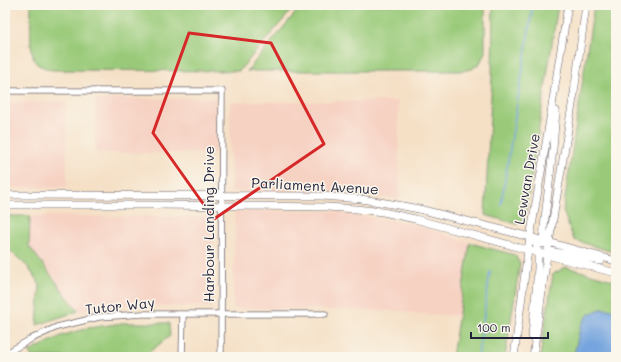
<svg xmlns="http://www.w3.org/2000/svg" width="621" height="362" viewBox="0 0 621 362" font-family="Mali,sans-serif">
<rect width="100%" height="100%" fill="#fbf7ec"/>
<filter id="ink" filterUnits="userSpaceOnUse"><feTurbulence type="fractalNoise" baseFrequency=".025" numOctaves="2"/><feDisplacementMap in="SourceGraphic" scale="8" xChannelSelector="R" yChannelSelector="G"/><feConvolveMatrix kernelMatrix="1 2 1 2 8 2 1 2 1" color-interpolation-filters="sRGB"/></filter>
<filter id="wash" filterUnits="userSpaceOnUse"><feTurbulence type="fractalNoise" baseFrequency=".012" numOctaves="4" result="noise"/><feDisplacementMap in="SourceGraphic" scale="16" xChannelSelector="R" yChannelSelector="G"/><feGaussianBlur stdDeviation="0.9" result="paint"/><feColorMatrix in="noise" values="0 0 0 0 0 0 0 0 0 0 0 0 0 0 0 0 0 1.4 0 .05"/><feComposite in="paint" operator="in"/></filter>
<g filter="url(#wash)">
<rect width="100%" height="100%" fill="#f5e0c6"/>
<path fill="#f6d2c3" d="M216,98v55h-121v-54z
M398,101l2,98 -92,-7 -77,-1 -1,-89z
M66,102l1,85 -62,1v-85z
M235,211h94l86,13 55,19 -12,73 -38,-2 -23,-3 -164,-3z
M30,216l183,1v90l-85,-2 -50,6 -49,-65z"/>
<path fill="#9aca79" stroke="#5e765a" d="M31,5h265l-57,66 -187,-1c-5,-2 -11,-3 -15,-6 -9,-9 -6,-46 -6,-59z
M302,5h183v47l-5,11 -8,6 -10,2h-215z
M493,5h65l-33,212 -8,7 -32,-9 7,-138z
M594,5h22v248l-42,-13 -11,-29z
M5,216h25l-1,30 49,65 -41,14 3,-40 -12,-18 -23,-21z
M470,243l45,12 5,9 -15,93h-53z
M566,267l50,14v76h-76l13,-83z
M123,323h46l1,13 -27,21h-111l-3,-5 32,-16 27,-8z"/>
<path fill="#75a4de" stroke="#4c638c" d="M601,309l15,1v45l-2,2h-39l-1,-2 7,-30 8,-11z"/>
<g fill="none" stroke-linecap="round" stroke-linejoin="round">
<path stroke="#75a4de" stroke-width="1.5" d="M501,205l32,-200
M483,329l2,3h4
M478,357l12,-85"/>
</g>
</g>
<g filter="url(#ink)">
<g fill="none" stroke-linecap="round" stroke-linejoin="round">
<defs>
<path id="minor" d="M5,91h217l-1,266
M5,354l26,-15 26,-12 42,-10 43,-3h183
M182,357l1,-43"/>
<path id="major" d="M5,195l316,1 40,3 31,5 27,5 111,28 86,24
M5,205h153l169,2 29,2 27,3 32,7 113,31 88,23
M530,237l5,5 2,5 1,6v15l-6,68
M543,244l1,-17 9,-78 3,-38
M550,251l51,10
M514,357l14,-107 20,-119 20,-126
M533,357l14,-102 27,-162 12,-88"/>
</defs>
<use href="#minor" stroke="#6c646c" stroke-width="7"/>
<use href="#major" stroke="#6c646c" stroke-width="8"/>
<use href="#minor" stroke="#fff" stroke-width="5.5"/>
<use href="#major" stroke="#fff" stroke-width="7"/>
</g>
</g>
<path fill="none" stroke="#d62828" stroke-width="3" stroke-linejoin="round" d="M189,33l82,10 53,101 -110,75 -61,-86z"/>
<g text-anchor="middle" stroke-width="3" stroke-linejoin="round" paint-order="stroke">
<g font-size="14" fill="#22223b" stroke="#fbf7ec">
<text transform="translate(527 179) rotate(-80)" y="5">Lewvan Drive</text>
<text transform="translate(315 186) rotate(3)" y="5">Parliament Avenue</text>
<text transform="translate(209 224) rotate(-90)" y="5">Harbour Landing Drive</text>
<text transform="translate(120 306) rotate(-6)" y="5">Tutor Way</text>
</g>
</g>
<rect width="621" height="362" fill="none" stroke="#fbf7ec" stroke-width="20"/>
<path d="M471 332v6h77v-6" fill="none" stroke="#22223b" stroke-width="2"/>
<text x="477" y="332" font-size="12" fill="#22223b" stroke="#fbf7ec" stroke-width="3" paint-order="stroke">100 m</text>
</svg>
